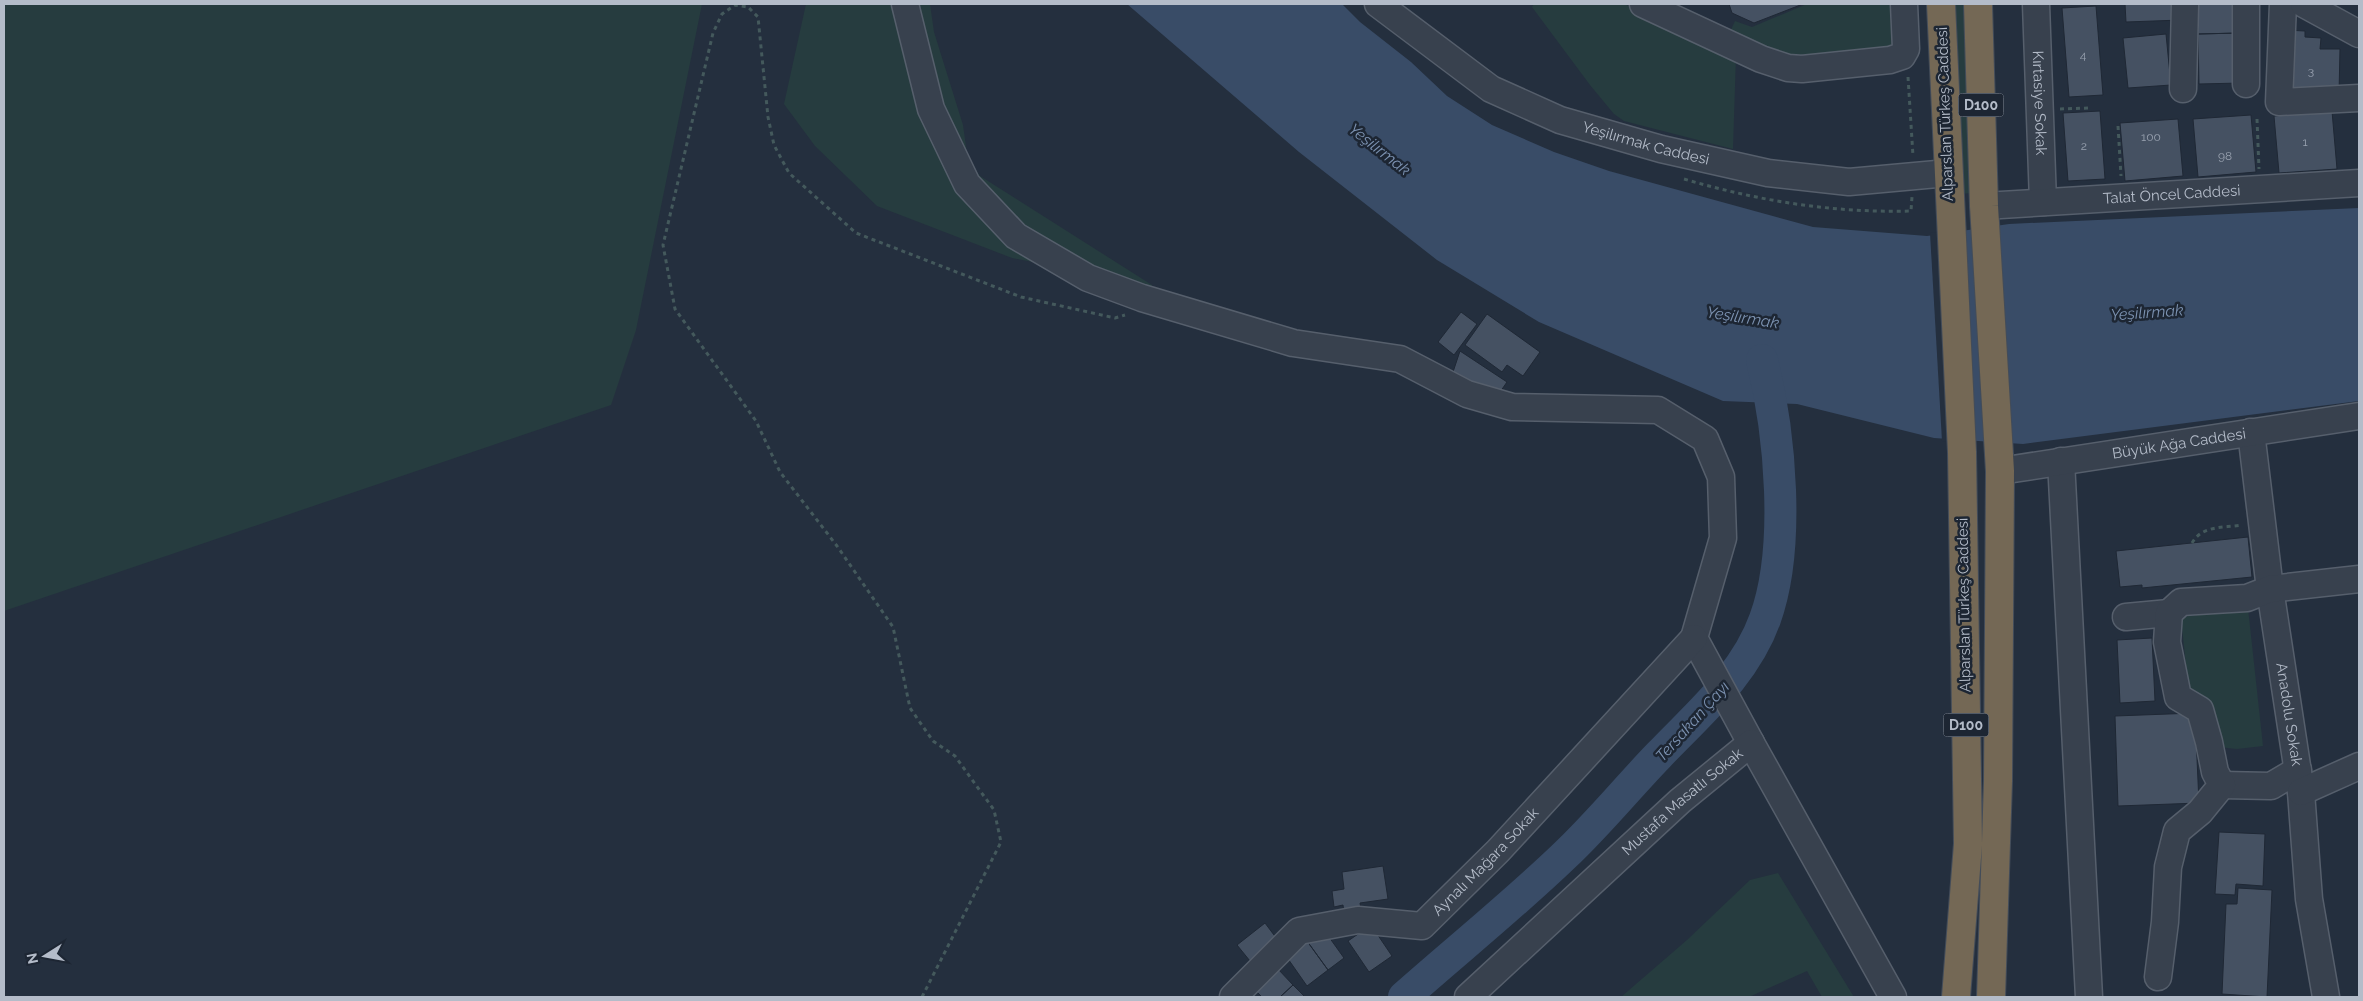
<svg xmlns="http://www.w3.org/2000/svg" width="2363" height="1001" viewBox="0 0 2363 1001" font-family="Raleway,sans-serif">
<rect width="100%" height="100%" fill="#242f3e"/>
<path fill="#263c3f" d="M4,4h698l-66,326 -25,75 -607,206z
M806,4h124l4,28 29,93 5,36 12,15 172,109 -4,24 -63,-21 -52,-26 -21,-4 -135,-52 -62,-60 -31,-42z
M1534,4h90l112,51 -3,94 -109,-28 -10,-7 -24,-29 -58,-78z
M1807,4h84l1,43 -95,13 -68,-26 6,-13 17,6z
M1952,4h14l7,189 -15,1z
M2248,608l15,138 -26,3 -19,-2 -29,-51 -8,-79z
M1778,873l76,124h-32l-15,-26 -58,26h-128l66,-57 63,-60z"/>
<path fill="#394c67" d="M1127,4h215l18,18 51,40 36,34 45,29 62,27 55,19 204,56 114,9 82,-12 350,-16v193l-336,43 -89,-6 -137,-34 -74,-3 -184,-79 -102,-62 -138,-108z"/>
<path fill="#242f3e" d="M1962,228l12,215 -32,-2 -12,-208z"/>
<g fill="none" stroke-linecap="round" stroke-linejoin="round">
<path stroke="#394c67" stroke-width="32" d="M1404,997c53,-47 109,-92 160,-141 34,-32 63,-68 95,-101 40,-42 86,-80 106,-136 26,-72 15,-186 -3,-259"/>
</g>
<path fill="#455162" stroke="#1f2835" d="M1729,4h74l-49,19 -22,-10z
M2125,4h55l1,16 -55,2z
M2198,4h41v29l-41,1z
M2096,6l7,89 -34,2 -7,-89z
M2285,30l20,1v6l16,1 -1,11h20l-1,45 -57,-2z
M2239,33l1,50 -41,1 -1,-50z
M2166,34l5,51 -43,3 -5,-50z
M2100,111l5,68 -37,2 -5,-68z
M2332,111l5,58 -58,4 -5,-57z
M2251,115l5,57 -58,5 -5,-58z
M2178,119l5,57 -58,5 -5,-58z
M1461,312l16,12 -23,31 -16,-13z
M1487,314l53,38 -17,24 -16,-11 -5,7 -37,-27z
M1460,351l47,31 -11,16 -45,-20z
M2248,537l4,40 -110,11v-3l-22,2 -4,-36z
M2152,638l3,63 -35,2 -3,-63z
M2195,713l4,90 -81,3 -3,-90z
M2219,832l46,2 -2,52 -27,-2 -1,11 -20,-1z
M1383,866l5,33 -28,4 1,7 -17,3 -1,-8 -9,2 -2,-16 12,-2 -2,-17z
M2238,888l34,2 -5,107 -45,-3 4,-90h11z
M1265,923l12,16 -27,22 -13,-16z
M1371,925l21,31 -23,16 -21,-31z
M1324,930l20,28 -16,12 -21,-29z
M1307,941l21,29 -21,16 -21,-30z
M1278,969l15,16 -13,12h-18l-6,-6z
M1293,985l12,12h-25z"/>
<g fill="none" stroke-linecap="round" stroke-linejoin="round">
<defs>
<g id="minor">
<path d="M905,4l26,105 36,75 49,52 72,42 54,20 151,45 107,16 67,35 45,13 146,3 47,29 16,38 2,61 -29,100 57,105"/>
<path id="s1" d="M1378,4l113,85 69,31 101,29 107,24 81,9 99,-9"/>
<path d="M1643,4l118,55 27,9 14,1 88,-9 12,-4 4,-7 -2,-45"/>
<path id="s2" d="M2036,4l7,198"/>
<path d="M2283,4l-4,98 80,-4"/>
<path d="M2304,4l55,30"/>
<path d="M2246,84v-80"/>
<path d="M2183,89l2,-85"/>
<path id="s3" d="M1984,206l375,-23"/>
<path id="s4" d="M2251,432l19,157 31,203 8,107 17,98"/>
<path d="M2061,461l28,536"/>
<path id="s5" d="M2000,471l359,-55"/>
<path d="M2126,617l43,-4"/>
<path d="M2222,785l49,1 27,-16"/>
<path d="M2301,792l58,-26"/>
<path d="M2158,977l7,-55 3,-55 9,-36 23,-19 22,-27 -7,-13 -6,-30 -9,-32 -22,-13 -11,-55 2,-29 12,-11 66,-4 23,-9 89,-10"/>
<path id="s6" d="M1233,997l66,-66 59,-11 64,6 76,-75 196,-213"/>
<path id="s7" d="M1468,997l212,-196 71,-58 142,254"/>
</g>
<path id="highway" d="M1941,4l21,448 6,392 -12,153
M1978,4l6,202 16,265 -2,310 -7,216"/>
</defs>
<use href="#minor" stroke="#565f6c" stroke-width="29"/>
<use href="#highway" stroke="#434c59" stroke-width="30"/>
<path stroke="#44595c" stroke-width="3" stroke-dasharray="4 4" stroke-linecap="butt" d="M1908,77l5,79
M2060,109l28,-1
M2257,119l2,50
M2118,126l3,50
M1684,179c75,22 148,34 227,32l1,-14
M2192,543c10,-18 32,-15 50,-18
M922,997l79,-155 -7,-32 -39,-54 -22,-15 -23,-33 -17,-81 -56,-81 -57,-74 -24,-51 -81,-112 -12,-64 50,-212 9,-19 13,-9 13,2 10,10 10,100 6,28 15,28 67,60 165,64 94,21 10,-3"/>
<use href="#minor" stroke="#38414e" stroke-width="26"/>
<use href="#highway" stroke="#746855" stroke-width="28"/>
</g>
<g text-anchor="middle" stroke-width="5" stroke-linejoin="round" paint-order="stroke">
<g font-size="12" fill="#98a1af">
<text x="2083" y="59">4</text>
<text x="2311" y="75">3</text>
<text x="2151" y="141">100</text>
<text x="2305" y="146">1</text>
<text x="2084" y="150">2</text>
<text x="2225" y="160">98</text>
</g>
<g fill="#1d2633" stroke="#878f9c" stroke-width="1">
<rect x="1958.5" y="93.5" width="45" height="23" rx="4"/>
<rect x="1943.5" y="713.5" width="45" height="23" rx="4"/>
</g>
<g font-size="14" font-weight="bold" fill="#b4bcc9">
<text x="1981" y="110">D100</text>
<text x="1966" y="730">D100</text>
</g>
<g font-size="15" fill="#b4bcc9" stroke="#1d2633">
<text dy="5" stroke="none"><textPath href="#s2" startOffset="99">Kırtasiye Sokak</textPath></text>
<text transform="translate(1945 114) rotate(-92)" y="5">Alparslan Türkeş Caddesi</text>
<text dy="5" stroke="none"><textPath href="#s1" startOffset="306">Yeşilırmak Caddesi</textPath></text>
<text dy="5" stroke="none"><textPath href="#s3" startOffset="188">Talat Öncel Caddesi</textPath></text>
<text dy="5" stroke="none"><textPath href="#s5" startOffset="181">Büyük Ağa Caddesi</textPath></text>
<text transform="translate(1964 605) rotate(-91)" y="5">Alparslan Türkeş Caddesi</text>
<text dy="5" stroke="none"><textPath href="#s4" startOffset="285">Anadolu Sokak</textPath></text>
<text dy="5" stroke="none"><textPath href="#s7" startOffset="290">Mustafa Masatlı Sokak</textPath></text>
<text dy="5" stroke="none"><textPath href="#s6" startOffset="308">Aynalı Mağara Sokak</textPath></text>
</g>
<g font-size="16" font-style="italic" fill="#7c92b1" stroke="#1d2633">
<text transform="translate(1380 149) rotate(38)" y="6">Yeşilırmak</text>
<text transform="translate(2147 312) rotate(-4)" y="6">Yeşilırmak</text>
<text transform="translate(1743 317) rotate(9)" y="6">Yeşilırmak</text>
<text transform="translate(1692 721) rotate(-48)" y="6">Tersakan Çayı</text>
</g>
</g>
<rect width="2363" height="1001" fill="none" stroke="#b4bcc9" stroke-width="10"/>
<g transform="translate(45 956) rotate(259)" stroke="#1d2633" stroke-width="4" paint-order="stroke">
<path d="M0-4L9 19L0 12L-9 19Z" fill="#b4bcc9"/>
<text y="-8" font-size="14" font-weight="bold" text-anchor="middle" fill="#b4bcc9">N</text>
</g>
</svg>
